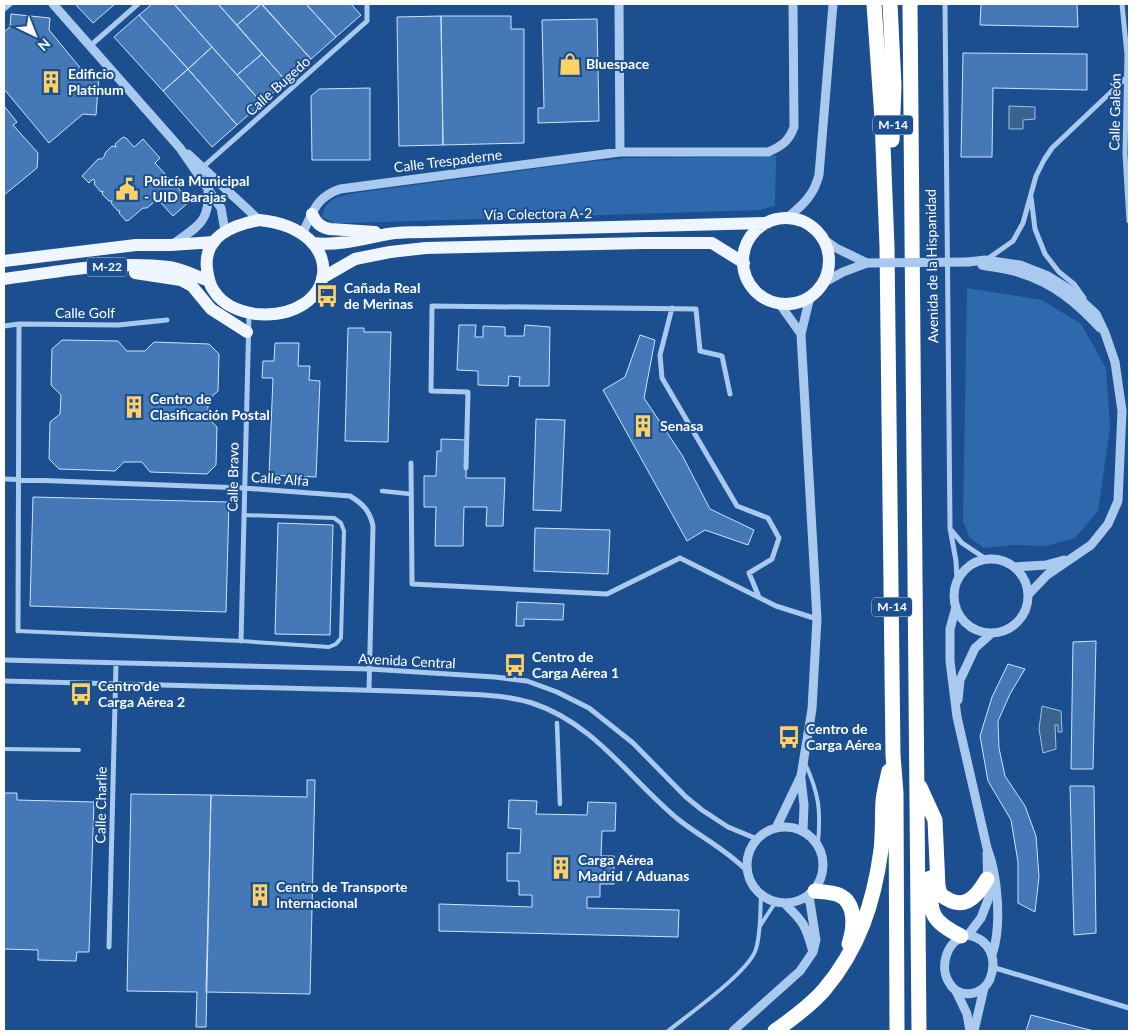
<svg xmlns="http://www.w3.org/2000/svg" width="1133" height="1035" viewBox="0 0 1133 1035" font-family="Lato,sans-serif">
<rect width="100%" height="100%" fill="#1b4f8f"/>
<path fill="#2e69ad" d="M776,155l-1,51 -15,4 -410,13h-15l-13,-6c4,-20 16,-20 33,-24l223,-30 49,-5 137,-1z
M967,288l75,12 39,24 25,44 4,60 -12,83 -23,27 -29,8 -33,-1 -29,3 -14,-10 -7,-17z"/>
<path fill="#3c6290" stroke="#9cc4f0" d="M1009,106l26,1v12l-12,1v9h-14z
M1042,706l19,5 1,21h-4v-7h-3l1,24 -13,4 -4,-24z"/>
<path fill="#4478b7" stroke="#cfe3fa" d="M75,4h40l-22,19z
M152,4h22l38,43 -24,22 -49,-54z
M174,4h44l44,50 -25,21z
M218,4h43l-24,21z
M261,4l50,55 -25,22 -49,-56z
M262,4h44l30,33 -25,22z
M306,4h45l10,11 -25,22z
M981,4h96l1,23 -98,-2z
M11,14l39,4 -1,12 38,46h12l-3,39 -13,-1 -34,29 -45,-54v-57l6,-5z
M139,15l49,54 -25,22 -49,-54z
M441,16h70v13h13v114l-81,2z
M441,16l2,129 -44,1 -2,-129z
M597,19l2,102 -61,2v-15h6l-2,-88z
M212,47l50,56 -25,22 -49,-56z
M963,53l124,1v36l-94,-2 -1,69h-31z
M262,54l24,27 -24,22 -25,-28z
M188,69l49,56 -25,22 -49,-56z
M370,88v72h-58l-1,-64 8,-7z
M4,106l13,16 -4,3 25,28 -1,15 -33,27z
M123,137l3,1 8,9 9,-8 17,19 -5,5 35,38 -17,15 -13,-14 2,-3 -2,-2 -13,11h-4l-14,12 -3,1 -7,-8 1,-2h-2l-7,-8 1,-2h-3l-7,-7 1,-3 -2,1 -7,-8 1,-2 -2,-3 -4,4 -7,-7 16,-17h4l3,-4v-2l7,-7 4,1 -1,-3z
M459,325h17l-1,12h8v-11l22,1v9h19l1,-11 25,2 -1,59h-30l1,-9 -11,-1 -1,10 -30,-1v-14l-21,-1z
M348,328h16v4h27l-3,110 -43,-1z
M640,335l15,5 -11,58 38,57 28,54 44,21 -6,15 -43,-15 -18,11 -84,-151 22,-13z
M62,340l56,1 9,10h18l9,-9 55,2 10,10 -1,37 -10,9v18l9,9 -1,38 -9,9 -57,-2 -8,-10h-18l-9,9 -56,-2 -10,-10 1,-37 10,-8 1,-19 -10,-10 1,-36z
M275,343h24l-1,23h12l-1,14 11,1 -4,96 -47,-2 4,-97h-11l1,-17h11z
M536,419l29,1 -4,91 -28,-1z
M441,439l26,1 -1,38h39l-2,48h-17l1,-19h-23l-1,39h-28l1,-39h-12v-31h12l1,-25h4z
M33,497l196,5 -3,110 -196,-6z
M278,523l55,2 -3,110 -55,-1z
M535,528l75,2 -2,44 -74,-3z
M517,602l47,2 -1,16 -39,-1v7h-8z
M1096,641l-3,128h-22l2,-127z
M1008,664l17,5 -15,25 -12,27 1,27 6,28 20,30 11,30 3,41 -4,35 -17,-9v-41l-7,-42 -23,-39 -8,-45 12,-39z
M307,780h8l-5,214 -104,-2 5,-197 96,2z
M1070,786h24l2,147 -22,2z
M4,793h13v7l77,2 -5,150h-12l-1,9 -38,-1v-10l-34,-1z
M131,794l80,1 -5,232h-10l1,-35 -70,-1z
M509,800l28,1 -1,13 51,1 1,-13 28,1 -1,28h-13l-1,25h13v28h-14v13h-13v11l92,2 -1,27 -239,-6v-27l93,3v-12h-13v-14h-12v-28h13l1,-24 -13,-1z
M1031,1015l63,16h-68z"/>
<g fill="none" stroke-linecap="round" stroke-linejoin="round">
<path stroke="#a9c9ee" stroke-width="4" d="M18,631l223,10 88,6 7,-3 5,-6 3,-107 -3,-8 -7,-5 -90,-3
M4,749l75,1
M805,763c14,31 16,47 13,80
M760,926l15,-23
M668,1031c21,-17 81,-59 88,-82 5,-17 4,-36 5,-54"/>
<path stroke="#a9c9ee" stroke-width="4.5" d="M382,491l29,3
M557,723l3,81"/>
<path stroke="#a9c9ee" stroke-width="5" d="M945,4l5,524 6,33 1,19
M1122,4l5,51 -2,99 4,67
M4,9l6,-5
M90,46l48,-42
M203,167l164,-146v-17
M1031,197l4,32 10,25 14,18 15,12 10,14
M986,260l27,-19 10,-18 13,-47 8,-16 8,-12 77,-73
M672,308l-12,47 2,23 75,128 31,12 11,20 -7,21 -23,14 10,24
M4,326l15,-2 99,1 49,-5
M411,463l1,121 195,10 73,-36 96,48 41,13
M466,468l2,-76 -37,-1 1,-85 264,3 4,42 22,5 8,38
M4,479l240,9 106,8c13,8 20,15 23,30l-4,164
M952,531l10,12 24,16
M18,631l1,-307
M241,641l8,-327
M4,660l366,9 125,8 32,4 30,11 32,16 44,35 53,54 16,13 26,17 29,12
M4,681c105,2 210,6 315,8 41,1 83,2 125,4 29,2 59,1 88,10 64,21 98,77 147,117 23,18 48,30 68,51
M109,947l7,-284
M992,967l137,41"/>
<path stroke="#a9c9ee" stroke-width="9" d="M53,4l127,144 41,60 4,23
M619,4l1,148
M188,154l71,66
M787,218c16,-13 27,-23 32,-43l14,-171
M302,234c12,-23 13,-36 38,-45l280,-37h148c14,-6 21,-11 26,-25l-1,-123
M823,239l13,9 31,15
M172,245c25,-19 38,-21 36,-56
M968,262l17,-2 35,5 28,11 21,13 27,25 9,19 10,29 7,49 -4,90 -10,23 -17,21 -44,30 -19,20
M982,265c13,3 26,3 38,8 33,10 57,30 80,55
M823,283l20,-11 24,-9
M779,303l22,31
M954 596a37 37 0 1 1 74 0a37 37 0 1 1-74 0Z
M1014,567l32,-2 18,-5
M956,607l-6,22v32l7,56 30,131c11,28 15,79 5,107
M958,700l2,-20 15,-32 17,-15
M801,779l3,26 -1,26
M747 865a38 38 0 1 1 76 0a38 38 0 1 1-76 0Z
M776,828l25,-52 11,-67 5,-90 -16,-285 9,-37
M784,903c20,19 22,23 29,49
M968,935c21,4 30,23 22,44 -7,16 -30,21 -40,5 -12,-17 -3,-45 18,-49z
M968,935l13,-17 7,-18 -1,-47
M956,991l11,23 3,17
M733,1031l67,-60 13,-19 3,-12 -7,-44
M974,1031l10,-43"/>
<path stroke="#f0f6ff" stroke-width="12" d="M312,214c4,9 8,13 18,15l45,3
M743 261a43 43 0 1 1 86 0a43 43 0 1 1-86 0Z
M259,220c92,9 80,101 -3,94 -16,-2 -33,-9 -42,-23 -5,-7 -6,-14 -7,-22 -4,-33 26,-44 52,-49z
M313,243c26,3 49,-4 75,-9 12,-2 26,-2 39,-2l339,-9
M4,261l132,-16h35l43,-3
M135,273l46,7 11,6 19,23 36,23
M322,278l33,-19 35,-7 36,-4 218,-5h68l32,20
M4,279c53,-7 111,-19 165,-12 14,2 27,9 40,14"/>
<path stroke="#fff" stroke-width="15" d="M874,4l8,115 5,128 6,508 3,38 1,238
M890,4l4,81 -2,55
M910,4l9,1027
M920,787l15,33 3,66 2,8c22,18 35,6 47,-15
M930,878c1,34 -2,42 31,58
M815,891c8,1 16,1 24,4 18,8 15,34 10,49
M775,1031c17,-12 35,-25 49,-41 35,-41 50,-88 57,-140 2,-17 1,-33 2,-49 1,-10 4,-21 6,-30"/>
<path stroke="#a9c9ee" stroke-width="9" d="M867,263l101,-1"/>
</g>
<defs>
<symbol id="shop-bare" viewBox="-9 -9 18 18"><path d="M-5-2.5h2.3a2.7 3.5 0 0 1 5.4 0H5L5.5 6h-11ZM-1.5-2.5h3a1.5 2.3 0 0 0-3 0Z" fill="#ffd166" stroke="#1b4f8f" stroke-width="2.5" paint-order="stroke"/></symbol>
<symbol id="building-bare" viewBox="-9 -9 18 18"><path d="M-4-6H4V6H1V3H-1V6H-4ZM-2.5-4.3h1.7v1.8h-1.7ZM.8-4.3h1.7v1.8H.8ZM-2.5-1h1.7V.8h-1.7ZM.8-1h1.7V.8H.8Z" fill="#ffd166" stroke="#1b4f8f" stroke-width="2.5" paint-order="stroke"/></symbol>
<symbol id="civic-bare" viewBox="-9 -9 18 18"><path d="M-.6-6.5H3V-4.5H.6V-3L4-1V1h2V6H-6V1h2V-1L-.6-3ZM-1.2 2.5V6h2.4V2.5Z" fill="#ffd166" stroke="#1b4f8f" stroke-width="2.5" paint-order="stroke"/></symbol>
<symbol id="bus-bare" viewBox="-9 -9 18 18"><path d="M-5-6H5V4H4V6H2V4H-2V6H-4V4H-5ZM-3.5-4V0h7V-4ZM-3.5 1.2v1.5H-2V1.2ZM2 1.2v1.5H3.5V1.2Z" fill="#ffd166" stroke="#1b4f8f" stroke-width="2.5" paint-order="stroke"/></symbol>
</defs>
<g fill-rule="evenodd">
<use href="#shop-bare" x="554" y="48" width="32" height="32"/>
<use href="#building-bare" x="35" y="66" width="32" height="32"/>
<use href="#civic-bare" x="111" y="173" width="32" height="32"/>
<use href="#bus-bare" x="311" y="280" width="32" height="32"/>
<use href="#building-bare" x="118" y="391" width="32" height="32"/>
<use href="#building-bare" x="627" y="410" width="32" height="32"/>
<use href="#bus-bare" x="499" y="649" width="32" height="32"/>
<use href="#bus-bare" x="65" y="678" width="32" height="32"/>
<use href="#bus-bare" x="773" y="721" width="32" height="32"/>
<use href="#building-bare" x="545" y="852" width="32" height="32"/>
<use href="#building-bare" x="244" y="879" width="32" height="32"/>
</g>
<g text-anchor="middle" stroke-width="4" stroke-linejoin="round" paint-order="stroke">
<g fill="#1b4f8f" stroke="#bbcadd" stroke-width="1">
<rect x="873" y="115.5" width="40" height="19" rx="4"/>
<rect x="87" y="257.5" width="40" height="19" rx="4"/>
<rect x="872" y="597.5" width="40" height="19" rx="4"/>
</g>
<g font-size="12" font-weight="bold" fill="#fff">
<text x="893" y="129">M-14</text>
<text x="107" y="271">M-22</text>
<text x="892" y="611">M-14</text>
</g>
<g font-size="14" font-weight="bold" fill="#fff" stroke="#1b4f8f" text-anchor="start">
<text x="586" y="69">Bluespace</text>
<text x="68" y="79">Edificio<tspan x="68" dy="16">Platinum</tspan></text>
<text x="144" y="186">Policía Municipal<tspan x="144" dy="16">- UID Barajas</tspan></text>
<text x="344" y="293">Cañada Real<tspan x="344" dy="16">de Merinas</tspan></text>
<text x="150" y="404">Centro de<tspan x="150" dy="16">Clasificación Postal</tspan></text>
<text x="660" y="431">Senasa</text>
<text x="532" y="662">Centro de<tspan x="532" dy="16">Carga Aérea 1</tspan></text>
<text x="98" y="691">Centro de<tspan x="98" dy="16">Carga Aérea 2</tspan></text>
<text x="806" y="734">Centro de<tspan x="806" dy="16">Carga Aérea</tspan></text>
<text x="578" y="865">Carga Aérea<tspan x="578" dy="16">Madrid / Aduanas</tspan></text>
<text x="276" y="892">Centro de Transporte<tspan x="276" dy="16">Internacional</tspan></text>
</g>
<g font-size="14" fill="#fff" stroke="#1b4f8f">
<text transform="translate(278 86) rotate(-42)" y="5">Calle Bugedo</text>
<text transform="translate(1115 112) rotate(-89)" y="5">Calle Galeón</text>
<text transform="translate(448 161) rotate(-7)" y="5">Calle Trespaderne</text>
<text transform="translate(538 214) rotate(-1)" y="5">Vía Colectora A-2</text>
<text transform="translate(932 266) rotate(-91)" y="5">Avenida de la Hispanidad</text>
<text x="85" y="318">Calle Golf</text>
<text transform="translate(233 477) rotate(-89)" y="5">Calle Bravo</text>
<text transform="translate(280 479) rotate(4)" y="5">Calle Alfa</text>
<text transform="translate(407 661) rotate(3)" y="5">Avenida Central</text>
<text transform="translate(101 805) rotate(-89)" y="5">Calle Charlie</text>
</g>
</g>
<rect width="1133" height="1035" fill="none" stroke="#ffffff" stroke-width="10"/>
<g transform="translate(35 35) rotate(137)" stroke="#1b4f8f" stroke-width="4" paint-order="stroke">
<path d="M0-4L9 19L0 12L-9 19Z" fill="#ffffff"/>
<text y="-8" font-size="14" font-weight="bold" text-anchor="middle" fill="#ffffff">N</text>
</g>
</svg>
